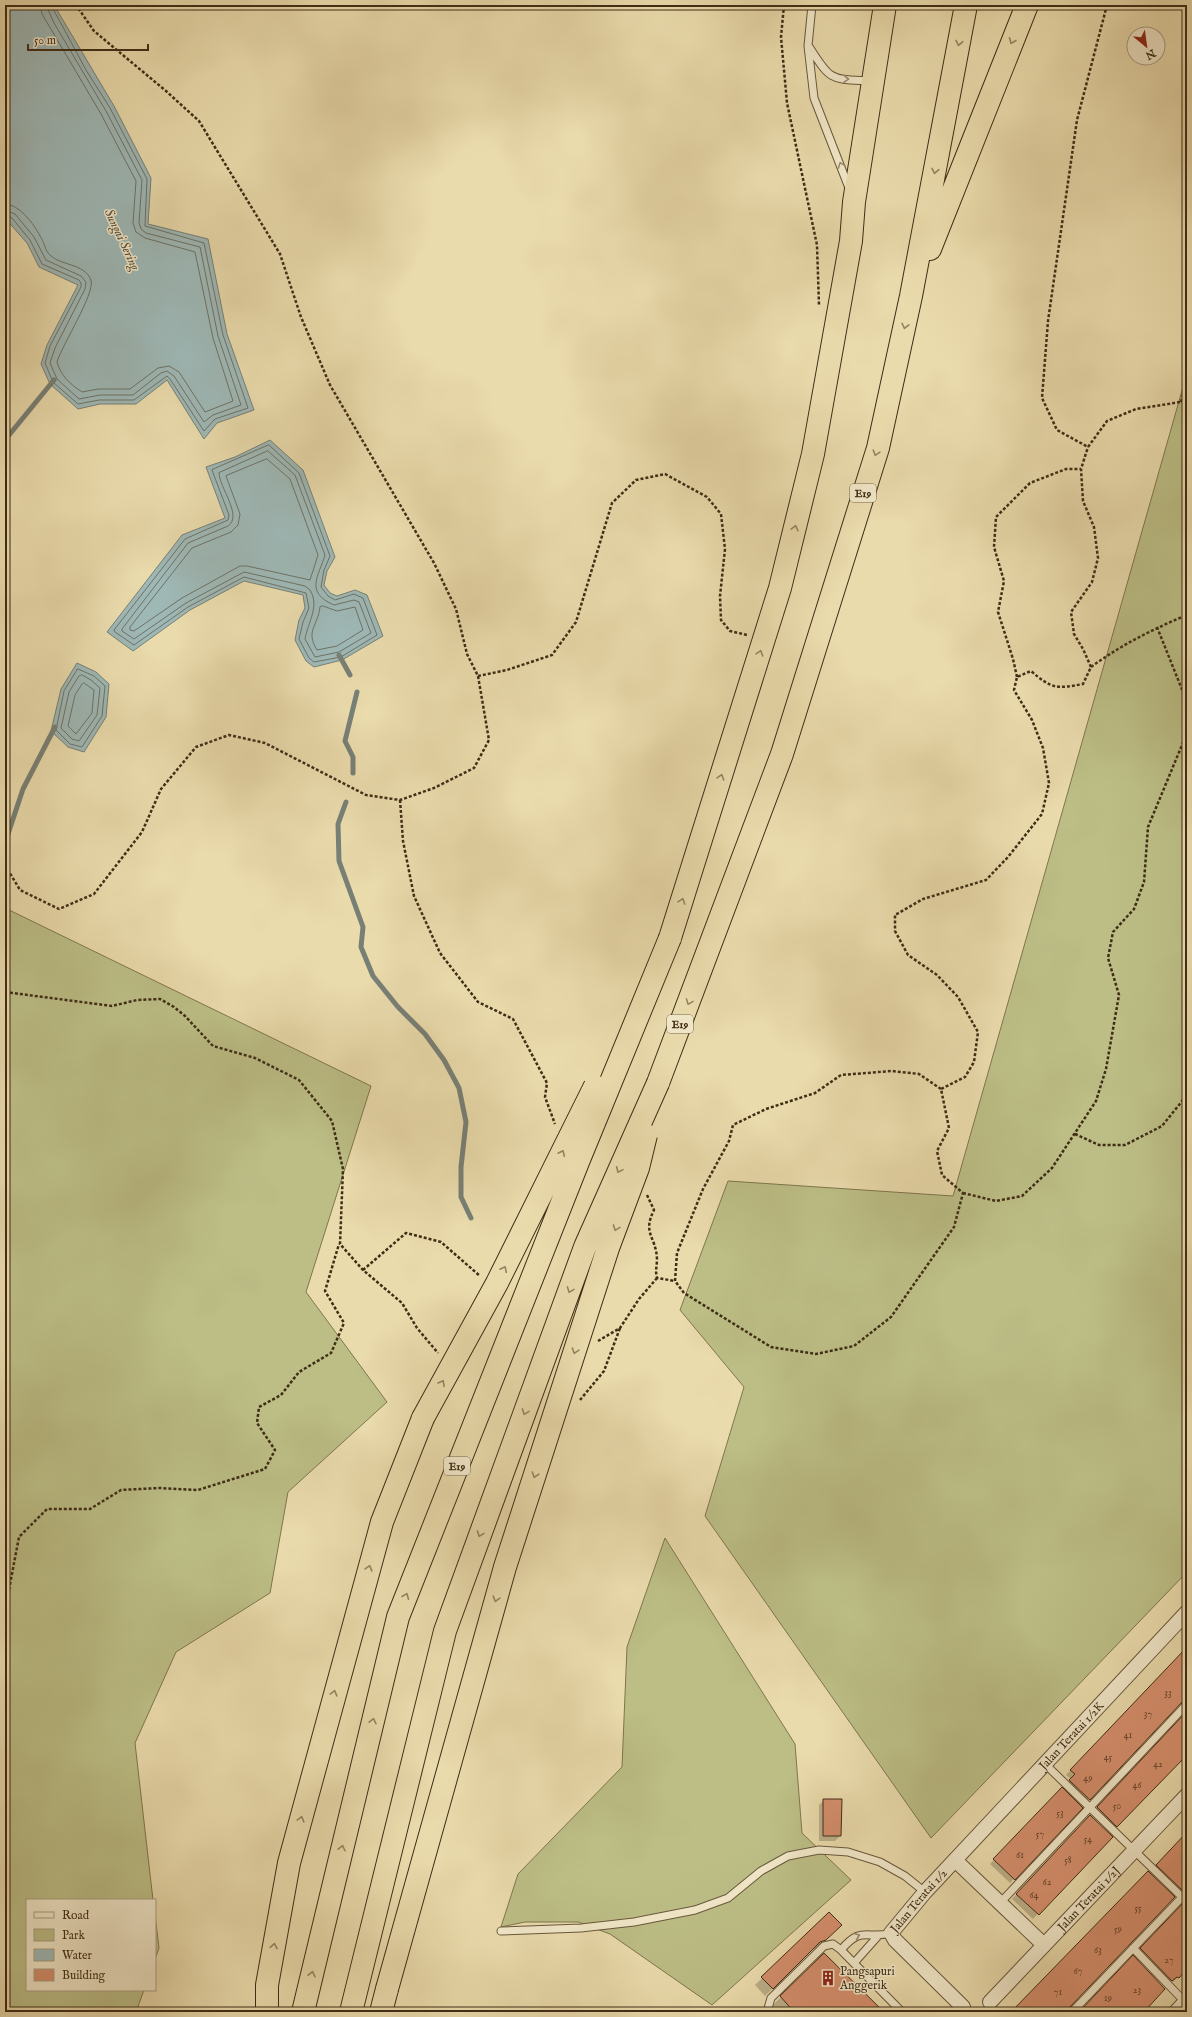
<svg xmlns="http://www.w3.org/2000/svg" width="1192" height="2017" viewBox="0 0 1192 2017" font-family="'IM FELL English',serif">
<rect width="100%" height="100%" fill="#eadbac"/>
<filter id="stains"><feTurbulence type="fractalNoise" baseFrequency=".005" numOctaves="4"/><feColorMatrix values="0 0 0 0 .2 0 0 0 0 .09 0 0 0 0 .02 0 0 0 .5 -.17"/></filter>
<radialGradient id="worn" r=".72"><stop offset=".6" stop-color="#630" stop-opacity="0"/><stop offset="1" stop-color="#630" stop-opacity=".3"/></radialGradient>
<path fill="#bcbe86" stroke="#7e764e" d="M1187,373v1199l-256,266 -226,-322 39,-129 -64,-77 48,-129 225,15z
M5,908l366,178 -65,206 81,110 -99,90 -18,101 -94,59 -41,91 18,157h-126v90h117l-8,22h-131z
M665,1538l130,206 7,89 49,47 -139,125 -102,-71 -32,-12h-53l-24,5 17,-53 104,-107 5,-120z
M155,1915l4,33 -4,11z"/>
<path fill="#9eb8b6" stroke="#788076" d="M5,5h49l60,101 37,72 -3,46 60,15 19,95 27,76 -37,13 -13,16 -37,-59 -31,24h-36l-22,5 -28,-25 -9,-20 6,-19 31,-60 -39,-18 -12,-24 -22,-25z
M270,440l33,30 32,87 -8,14 -3,14 6,8 7,3 18,-6 12,5 16,41 -41,24 -28,7 -8,-6 -11,-21 4,-20 6,-12 -2,-13 -59,-14 -54,29 -57,41 -26,-19 75,-97 43,-17 -19,-51 29,-10z
M77,663l19,9 13,12 -3,33 -22,35 -16,-5 -17,-16 10,-42z"/>
<path fill="#0003" d="M1187,1648v59l-2,-3 -7,1 -94,99 -19,-19 6,-6 -5,-4z
M1187,1710v43l-76,77 -18,-17z
M1062,1789l19,19 -71,75 -20,-19z
M824,1800h17l-1,36 -5,5h-16v-36z
M1090,1816l22,21 -79,82 -21,-20z
M1187,1833v64l-3,-6 -7,3 -25,-24z
M1187,1899v69l-14,14 -1,-1 -5,4 -31,-32z
M829,1913l12,12 -24,23 -5,2 -47,46 -10,-11z
M824,1954l59,58h-117z"/>
<g fill="none" stroke-linecap="round" stroke-linejoin="round">
<path stroke="#6e7266" stroke-width="1" d="M5,204c14,0 29,20 35,32 4,5 5,15 10,19 11,11 34,8 41,25 4,14 -28,63 -34,82 4,14 13,22 25,30l16,-3h32l28,-21 11,-2 10,6 26,40 28,-11 -20,-63 -18,-86 -50,-14 -9,-6 -3,-9 3,-42 -35,-67 -59,-100 -2,-9
M5,210l10,4 19,23 12,23 35,16 5,6 -1,7 -30,59 -5,15 7,16 22,20 21,-4h33l28,-22 6,-2 7,5 30,46 9,-7 28,-10 -23,-69 -18,-89 -54,-14 -5,-4 -2,-6 3,-43 -36,-69 -52,-88 -8,-18
M5,215l7,3 18,22 12,24 37,16 2,3v4l-31,59 -5,17 8,19 25,22 21,-4h35l33,-24 3,3 34,52 11,-12 33,-11 -25,-73 -19,-92 -59,-17 2,-47 -37,-71 -24,-38 -35,-65
M269,445l30,28 31,83 -6,14 -3,17 7,9 7,4 19,-6 9,4 14,37 -36,22 -27,5 -5,-4 -10,-19 4,-17 6,-14 -3,-15 -62,-16 -56,30 -54,38 -19,-13 -1,-2 71,-91 43,-19 1,-5 -17,-45z
M268,451l27,24 30,80c-6,21 -21,37 9,50l20,-5 5,2 12,31 -32,19 -24,5 -10,-18c3,-17 15,-33 5,-49l-5,-4 -61,-14 -58,31 -52,36 -12,-8v-2l66,-86 40,-17c15,-10 -9,-39 -9,-53z
M267,459l23,20 28,76 -8,25 -63,-14h-7l-58,32 -48,33 -4,-1v-3l62,-79 39,-16 7,-7 2,-11 -14,-38z
M323,606l14,5 18,-4 8,23 -26,16 -20,4c-12,-19 1,-24 3,-43z
M78,669l16,7 11,10 -3,30 -20,31 -12,-3 -14,-14 8,-39z
M82,675l9,5 9,8 -3,27 -18,26 -7,-2 -11,-11 8,-36 10,-16z
M84,683l10,7 -2,23 -16,21 -8,-8 7,-31 7,-11z"/>
<path stroke="#788076" stroke-width="5" d="M5,440l49,-60
M339,655l11,20
M353,773v-16l-8,-16 12,-49
M346,802l-8,22 1,37 24,66 -2,20 12,29 25,31 27,27 19,26 15,28 7,34 -5,45v30l10,21
M5,843l18,-54 32,-62"/>
</g>
<path fill="#d58f6d" stroke="#3f2d16" d="M1187,1647v52l-4,2 -93,99 -21,-20 6,-6 -5,-4z
M1187,1711v44l-70,72 -20,-20z
M1062,1787l21,21 -68,72 -22,-21z
M823,1799h19l-1,37h-18z
M1090,1815l23,22 -74,78 -23,-21z
M1187,1832v55l-5,3 -26,-25z
M1148,1871l27,26 -107,112 -1,3h-56z
M1187,1899v70l-8,9 -2,-1 -5,4 -32,-33z
M829,1912l13,13 -16,15 -6,2 -47,47 -12,-12z
M824,1953l60,59h-90l-14,-16z
M1133,1955l32,34 -21,23h-65z"/>
<g fill="none" stroke-linecap="round" stroke-linejoin="round">
<defs>
<path id="service" d="M812,5l-4,41 6,52 35,90
M810,48c21,34 22,31 60,33
M1045,1764l137,133
M1000,1903l187,-199
M501,1931l80,-3 53,-6 61,-12 33,-12 33,-27 27,-15 31,-6 29,2 32,10 25,14 20,16
M1133,1948l52,54
M841,1950c21,-25 25,-10 50,-17
M854,1963l24,-27
M767,2012l4,-14 53,-52 9,-2 8,6 61,62
M1072,2012l115,-120"/>
<g id="minor">
<path d="M955,1860l89,85"/>
<path id="s1" d="M990,2002l197,-207"/>
<path id="s2" d="M964,2012l-1,-5 -68,-67 -4,-7 34,-41 262,-280"/>
<path d="M1176,2012l11,-12"/>
</g>
<path id="motorway" d="M930,249l97,-244
M670,938l110,-350 33,-134 38,-213 3,-39 31,-197
M658,1083l124,-329 96,-306 33,-152 55,-291
M267,2012v-27l22,-122 93,-341 41,-104
M381,2012l6,-23"/>
</defs>
<use href="#service" stroke="#6a583c" stroke-width="9"/>
<use href="#minor" stroke="#6a583c" stroke-width="16"/>
<use href="#motorway" stroke="#3f2d16" stroke-width="24"/>
<path stroke="#3f2d16" stroke-width="2.5" stroke-dasharray="3 2" stroke-linecap="butt" d="M784,5l-3,32 6,66 30,142 2,60
M1107,5l-30,115 -29,201 -6,77 15,32 31,17 19,-26 29,-12 51,-8
M1181,402l6,-20
M1157,627l30,75
M1091,667c30,-22 62,-38 96,-52
M478,676l29,-6 45,-15 24,-33 36,-119 24,-23 29,-6 42,23 14,17 4,35 -5,47 1,24 9,11 17,4
M1017,677l-4,-18 -15,-47 6,-31 -10,-34 2,-30 34,-34 36,-14h15
M400,800l3,41 11,55 26,57 38,49 35,17 34,64 -2,14 10,27
M5,865l15,25 39,19 35,-15 48,-62 19,-43 35,-42 33,-12 36,8 101,52 34,5 34,-12 40,-20 15,-28 -11,-64 -11,-22 -11,-45 -22,-46 -104,-178 -29,-68 -21,-63 -81,-133 -33,-30 -72,-60 -18,-26
M5,992l107,14 25,-6 23,-1 14,8 11,9 28,30 42,12 44,22 33,41 11,48 -3,75 23,26 39,33 15,25 21,25
M941,1089l-22,-15 -27,-3 -51,4 -26,18 -49,16 -33,16 -4,16 -26,48 -26,64 -2,28 9,12 87,54 45,7 38,-8 37,-29 63,-90 9,-34 -21,-18 -5,-24 12,-23 -8,-39 24,-12 9,-15 4,-30 -20,-35 -21,-22 -29,-20 -13,-24v-16l28,-16 63,-19 22,-23 34,-43 7,-31 -6,-35 -11,-28 -18,-30 3,-13 14,-6c21,18 25,18 52,13l8,-17 -8,-18 -9,-15 -3,-22 21,-30 6,-24 -4,-31 -11,-26 -2,-32 7,-22
M1075,1134l24,11h26l37,-19 25,-31
M963,1193l33,8 26,-5 30,-28 44,-67 10,-32 13,-74 -11,-37 5,-26 21,-23 10,-27 4,-55 39,-94
M647,1195l7,15c-12,24 2,26 3,49 0,7 -2,12 0,19l18,3
M363,1270l43,-37 35,9 39,34
M598,1341l22,-13 19,-29 18,-21
M580,1400l24,-29 16,-43
M5,1604l2,-4 12,-63 28,-28h43l31,-19 38,-2 39,2 67,-21 10,-19 -18,-27 2,-16 22,-12 18,-23 32,-19 13,-30 -19,-32 14,-47"/>
<use href="#service" stroke="#f1e8c9" stroke-width="7"/>
<use href="#minor" stroke="#f1e8c9" stroke-width="14"/>
<use href="#motorway" stroke="#eadbac" stroke-width="22"/>
<defs>
<path id="motorway-bridge" d="M423,1418l74,-135 98,-197
M387,1989l118,-422 103,-319 30,-80 8,-33
M303,2012l95,-395 180,-455 92,-224
M351,2012l94,-381 140,-384 73,-164"/>
</defs>
<use href="#motorway-bridge" stroke="#3f2d16" stroke-width="24" stroke-linecap="butt"/>
<use href="#motorway-bridge" stroke="#eadbac" stroke-width="22"/>
</g>
<defs><path id="oneway-chevron" d="M-2-3.5L2.5 0L-2 3.5" fill="none" stroke-width="1.6" stroke-linecap="round" stroke-linejoin="round"/></defs>
<g stroke="#948461">
<use href="#oneway-chevron" transform="translate(1012 41) rotate(112)"/>
<use href="#oneway-chevron" transform="translate(959 43) rotate(101)"/>
<use href="#oneway-chevron" transform="translate(935 171) rotate(101)"/>
<use href="#oneway-chevron" transform="translate(905 326) rotate(103)"/>
<use href="#oneway-chevron" transform="translate(876 453) rotate(107)"/>
<use href="#oneway-chevron" transform="translate(795 528) rotate(-76)"/>
<use href="#oneway-chevron" transform="translate(760 653) rotate(-72)"/>
<use href="#oneway-chevron" transform="translate(721 777) rotate(-72)"/>
<use href="#oneway-chevron" transform="translate(682 901) rotate(-72)"/>
<use href="#oneway-chevron" transform="translate(689 1002) rotate(111)"/>
<use href="#oneway-chevron" transform="translate(562 1153) rotate(-64)"/>
<use href="#oneway-chevron" transform="translate(619 1170) rotate(114)"/>
<use href="#oneway-chevron" transform="translate(616 1228) rotate(110)"/>
<use href="#oneway-chevron" transform="translate(504 1269) rotate(-64)"/>
<use href="#oneway-chevron" transform="translate(570 1290) rotate(110)"/>
<use href="#oneway-chevron" transform="translate(575 1351) rotate(108)"/>
<use href="#oneway-chevron" transform="translate(442 1383) rotate(-61)"/>
<use href="#oneway-chevron" transform="translate(525 1412) rotate(110)"/>
<use href="#oneway-chevron" transform="translate(535 1475) rotate(108)"/>
<use href="#oneway-chevron" transform="translate(480 1534) rotate(110)"/>
<use href="#oneway-chevron" transform="translate(369 1568) rotate(-74)"/>
<use href="#oneway-chevron" transform="translate(406 1596) rotate(-68)"/>
<use href="#oneway-chevron" transform="translate(496 1599) rotate(106)"/>
<use href="#oneway-chevron" transform="translate(334 1693) rotate(-75)"/>
<use href="#oneway-chevron" transform="translate(373 1721) rotate(-77)"/>
<use href="#oneway-chevron" transform="translate(301 1819) rotate(-75)"/>
<use href="#oneway-chevron" transform="translate(342 1848) rotate(-77)"/>
<use href="#oneway-chevron" transform="translate(274 1946) rotate(-80)"/>
<use href="#oneway-chevron" transform="translate(312 1974) rotate(-77)"/>
</g>
<g stroke="#988a70">
<use href="#oneway-chevron" transform="translate(846 79) rotate(3)"/>
<use href="#oneway-chevron" transform="translate(841 165) rotate(-110)"/>
<use href="#oneway-chevron" transform="translate(857 1936) rotate(-22)"/>
</g>
<defs>
<symbol id="building-bare" viewBox="-9 -9 18 18"><path d="M-4-6H4V6H1V3H-1V6H-4ZM-2.5-4.3h1.7v1.8h-1.7ZM.8-4.3h1.7v1.8H.8ZM-2.5-1h1.7V.8h-1.7ZM.8-1h1.7V.8H.8Z" fill="#8f2418" stroke="#f1e8c9" stroke-width="2.5" paint-order="stroke"/></symbol>
</defs>
<g fill-rule="evenodd">
<use href="#building-bare" x="817" y="1967" width="22" height="22"/>
</g>
<g text-anchor="middle" stroke-width="3" stroke-linejoin="round" paint-order="stroke">
<g font-size="10" fill="#64462c">
<text x="1168" y="1696">33</text>
<text x="1148" y="1717">37</text>
<text x="1128" y="1738">41</text>
<text x="1108" y="1760">45</text>
<text x="1158" y="1767">42</text>
<text x="1088" y="1781">49</text>
<text x="1137" y="1788">46</text>
<text x="1117" y="1809">50</text>
<text x="1060" y="1816">53</text>
<text x="1040" y="1837">57</text>
<text x="1088" y="1842">54</text>
<text x="1020" y="1858">61</text>
<text x="1068" y="1863">58</text>
<text x="1047" y="1885">62</text>
<text x="1034" y="1898">64</text>
<text x="1138" y="1911">55</text>
<text x="1118" y="1932">59</text>
<text x="1098" y="1953">63</text>
<text x="1169" y="1963">27</text>
<text x="1078" y="1974">67</text>
<text x="1137" y="1993">23</text>
<text x="1058" y="1995">71</text>
<text x="1108" y="2001">19</text>
</g>
<g fill="#f1e8c9" stroke="#74654c" stroke-width="1">
<rect x="850" y="484" width="26" height="18" rx="3"/>
<rect x="667" y="1015" width="26" height="18" rx="3"/>
<rect x="444" y="1457" width="26" height="18" rx="3"/>
</g>
<g font-size="11" font-weight="bold" fill="#3f2d16">
<text x="863" y="497">E19</text>
<text x="680" y="1028">E19</text>
<text x="457" y="1470">E19</text>
</g>
<g font-size="12" fill="#3f2d16" stroke="#f1e8c9">
<text dy="4" stroke="none"><textPath href="#s2" startOffset="376">Jalan Teratai 1/2K</textPath></text>
<text dy="4" stroke="none"><textPath href="#s1" startOffset="143">Jalan Teratai 1/2J</textPath></text>
<text dy="4" stroke="none"><textPath href="#s2" startOffset="151">Jalan Teratai 1/2</textPath></text>
</g>
<g font-size="12" fill="#3f2d16" stroke="#f1e8c9" text-anchor="start">
<text x="840" y="1975">Pangsapuri<tspan x="840" dy="14">Anggerik</tspan></text>
</g>
<g font-size="13" font-style="italic" fill="#57503e" stroke="#f1e8c9">
<text transform="translate(123 239) rotate(65)" y="5">Sungai Sering</text>
</g>
</g>
<rect width="1192" height="2017" fill="none" stroke="#eadbac" stroke-width="20"/>
<rect x="6" y="6" width="1180" height="2005" fill="none" stroke="#3f2d16" stroke-width="2"/>
<rect x="10" y="10" width="1172" height="1997" fill="none" stroke="#3f2d16"/>
<rect x="26" y="1899" width="130" height="92" fill="#f1e8c9" stroke="#aa9d81"/>
<rect x="34" y="1912" width="20" height="6" fill="#f1e8c9" stroke="#aa9d81"/>
<text x="62" y="1919" font-size="12" fill="#3f2d16">Road</text>
<rect x="34" y="1929" width="20" height="12" fill="#bcbe86" stroke="#aa9d81"/>
<text x="62" y="1939" font-size="12" fill="#3f2d16">Park</text>
<rect x="34" y="1949" width="20" height="12" fill="#9eb8b6" stroke="#aa9d81"/>
<text x="62" y="1959" font-size="12" fill="#3f2d16">Water</text>
<rect x="34" y="1969" width="20" height="12" fill="#d58f6d" stroke="#aa9d81"/>
<text x="62" y="1979" font-size="12" fill="#3f2d16">Building</text>
<g transform="translate(1146 46) rotate(151)"><circle r="19" fill="#f1e8c9" stroke="#aa9d81"/>
<path d="M0-3L7 15L0 10L-7 15Z" fill="#8f2418"/>
<text y="-6" font-size="11" font-weight="bold" text-anchor="middle" fill="#3f2d16">N</text>
</g>
<path d="M28 44v6h120v-6" fill="none" stroke="#3f2d16" stroke-width="2"/>
<text x="34" y="44" font-size="12" fill="#3f2d16" stroke="#f1e8c9" stroke-width="3" paint-order="stroke">50 m</text>
<rect width="100%" height="100%" filter="url(#stains)"/>
<rect width="100%" height="100%" fill="url(#worn)"/>
</svg>
